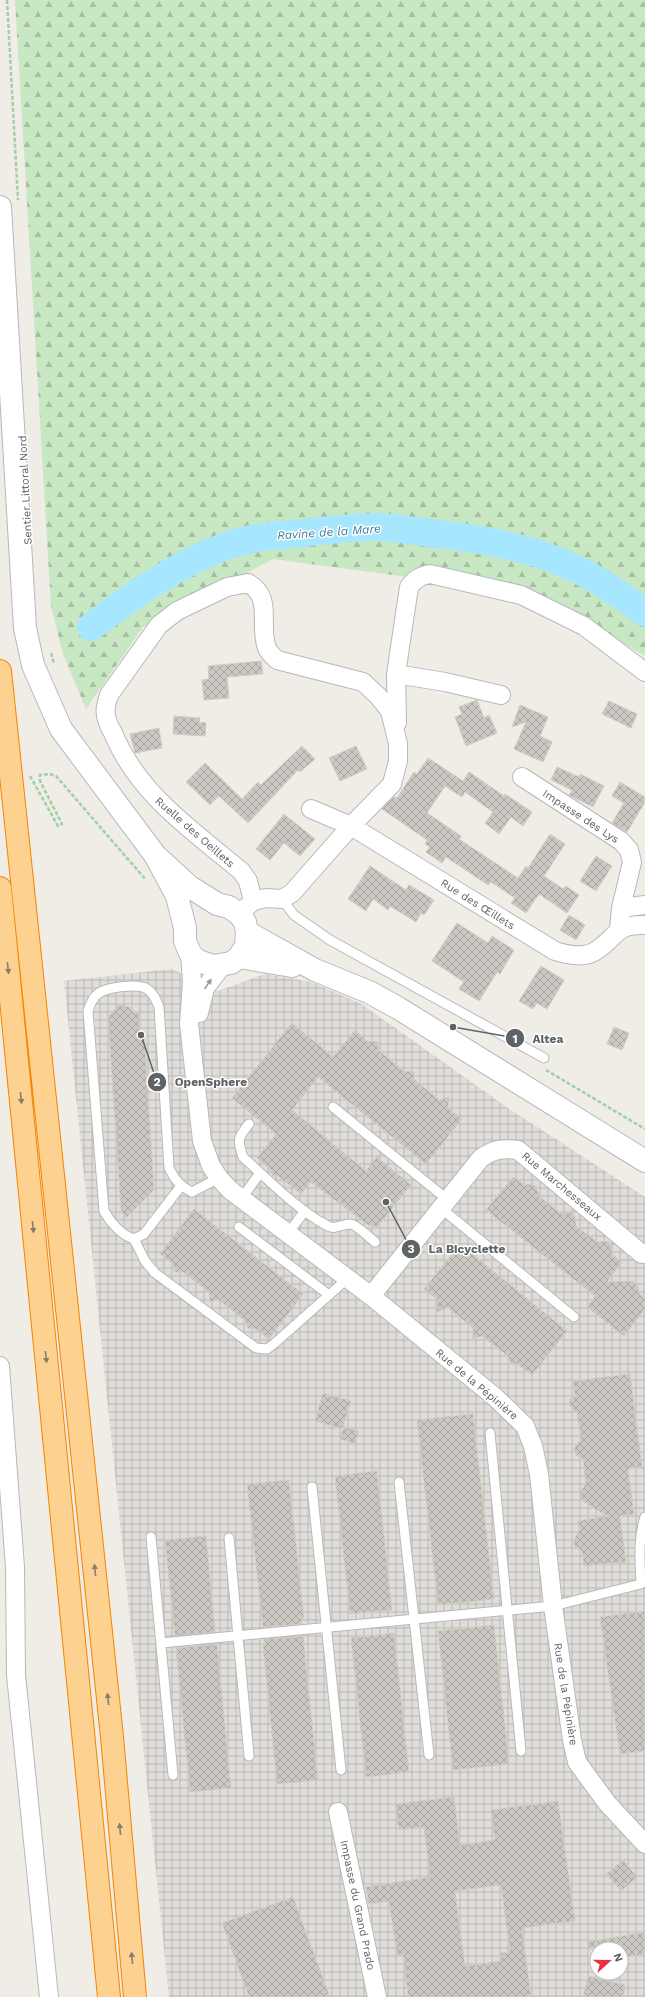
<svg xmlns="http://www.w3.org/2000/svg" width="645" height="1997" viewBox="0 0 645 1997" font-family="'Work Sans',sans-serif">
<defs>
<pattern id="industrial-grid" width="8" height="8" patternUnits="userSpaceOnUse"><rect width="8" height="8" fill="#e1deda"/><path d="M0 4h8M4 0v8" fill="none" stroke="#bab8b5"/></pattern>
<pattern id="forest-firs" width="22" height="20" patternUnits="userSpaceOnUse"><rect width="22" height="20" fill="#c8e7c3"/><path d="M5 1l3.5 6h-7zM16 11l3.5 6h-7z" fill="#a6bfa2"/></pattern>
<pattern id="building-cross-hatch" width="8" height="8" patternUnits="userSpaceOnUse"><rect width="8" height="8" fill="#cbc7c2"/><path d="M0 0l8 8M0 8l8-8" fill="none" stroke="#a8a5a1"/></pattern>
</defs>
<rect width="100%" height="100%" fill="#f0ece6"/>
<path fill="url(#industrial-grid)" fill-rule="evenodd" d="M172,969l46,22 47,-17 46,8 49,21 148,105 137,89v800h-476l-105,-1016zM597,1949h24v24h-24z"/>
<path fill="url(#forest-firs)" d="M15,0h630v656l-108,-62 -264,-35 -130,68 -57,82 -23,-55 -12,-48z"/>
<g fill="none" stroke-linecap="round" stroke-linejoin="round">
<path stroke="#a7e6ff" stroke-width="28" d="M91,627c42,-32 87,-64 138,-82 24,-8 49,-10 74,-12 26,-3 52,-7 79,-6 16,1 32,4 48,6 46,5 95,13 138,32 27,12 53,30 77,48"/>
</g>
<path fill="url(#building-cross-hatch)" stroke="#d5cdc4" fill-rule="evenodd" d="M261,661l2,13 -36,3 2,21 -25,2 -2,-20 7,-1 -1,-13z
M477,700l7,18 5,-3 8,18 -31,13 -11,-29 7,-3 -3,-7z
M609,701l28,13 -6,14 -29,-14z
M520,705l28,12 -8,19 12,6 -9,20 -29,-13 12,-27 -14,5z
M174,716l26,2 -1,4 7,1 -1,13 -32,-2z
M159,728l3,20 -27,5 -5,-19z
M302,746l13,13 -15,13 -2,-2 -50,53 -29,-27 -9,9 -24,-23 19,-19 37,36 16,-17 3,3z
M356,746l11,23 -27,12 -11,-23z
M428,758l35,23 6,-9 35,24 1,-2 27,18 -9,14 -12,-9 -12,17 -14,-11 8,-11 -28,-20 -3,5 -17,-11 -18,27 34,23 -2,3 59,39 8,-12 2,2 22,-34 15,10 -21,32 19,13 3,-3 13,9 -12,18 -28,-19 -13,19 -15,-10 4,-5 -24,-16 -3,3 -42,-28 -4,6 -16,-11 4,-5 -5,-3 2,-4 -45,-31 12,-12 3,1 17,-26 3,2z
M557,767l22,10 1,-3 24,12 -11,21 -24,-12 3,-5 -21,-10z
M620,782l25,15v5l-18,30 -15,-9 12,-20 -12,-7z
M284,814l31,25 -15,17 -16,-13 -14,17 -14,-11z
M596,856l16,10 -16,25 -16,-10z
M370,866l36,24 3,-5 25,15 -10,15 -3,-2 -5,9 -26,-16 -2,4 -15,-11 -7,12 -18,-12z
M569,915l16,10 -9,15 -16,-10z
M457,923l31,20 4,-7 22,14 -14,24 -3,-2 -18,29 -20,-12 5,-7 -32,-21z
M541,966l23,14 -17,29 -10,-6 -4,6 -14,-8z
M122,1005l7,2 5,6h5l1,19 4,-1 10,159 -28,28 -5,-8 -13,-193 10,-11z
M292,1023l41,34 22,-27 12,11 11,1v8l26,21 10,1v7l25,21 10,-3 -1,11 14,11 -36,45 -108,-87 -26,33 74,61 11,-14 34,28 -34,42 -9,-2 -57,-43 -10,12 -24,-19 -4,1 -3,-7 -13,-11 19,-24 -44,-36z
M614,1027l15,6 -7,17 -15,-6z
M513,1177l11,8 8,-1 3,2 5,11 21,17 10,-2 4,5 1,9 21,16 9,-1 3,1 4,13 9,7 -15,20 26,-1 5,5 1,8 6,4v11l-21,27 -37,-29 8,-11 -109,-86z
M194,1209l109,85 -34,45 -13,-10 -8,-1 -4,-8 -26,-21 -8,3 -1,-10 -26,-20h-8l-2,-8 -13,-10z
M460,1244l107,87 -35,44 -15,-11h-6l-3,-8 -26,-20 -9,3v-11l-26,-21 -11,6 2,-13 -14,-11z
M630,1374l12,93 -14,2 6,45 -14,2 6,46 -42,4 -2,-15 -7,-5 -1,-3v-3l5,-9 -1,-10 29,-5 -26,-16 -1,-4v-4l6,-8 -3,-25 -7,-4 -2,-4 1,-4 6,-7 -4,-27 -6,-6 -2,-4 1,-4 5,-3 -2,-15z
M323,1393l28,8 -8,25 16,5 -4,13 -15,-5 3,-10 -28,-8z
M473,1414l21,185 -56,6 -21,-185z
M377,1471l15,139 -42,4 -15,-138z
M289,1480l15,138h-3l1,6 -39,3 -16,-143z
M206,1536l9,96 -40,4 -10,-96z
M645,1611v140l-25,3 -20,-137z
M494,1625l15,139 -56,6 -15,-139z
M394,1633l15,139 -43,5 -15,-139z
M303,1636l15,144 -41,4 -14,-138 2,-1 -1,-6z
M217,1644l14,144 -41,4 -14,-144z
M454,1797l6,48 35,-5 -4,-30 67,-9 17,120 -53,7 9,69h-123l-5,-43 -6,1 -8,-54 -20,3 -3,-17 64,-10 -6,-50 -25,3 -4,-26zM501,1885l9,67 -10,1 1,8 -36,5 -10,-75z
M623,1860l14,17 -16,14 -15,-17z
M293,1897l37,100h-81l-27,-74z
M645,1932v22l-24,4v-9h-33l-1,-7z
M588,1976l37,9 -2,12h-40z"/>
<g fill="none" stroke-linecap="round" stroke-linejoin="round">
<defs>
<path id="lane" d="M282,899l12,16 36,25 214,118
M333,1107l115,93
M249,1124c-11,13 -12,16 -6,33 24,22 55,53 83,68 9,6 15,-1 24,-1 8,1 18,13 25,18
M181,1186l-37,48 -10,5c-13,-4 -24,-17 -30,-28l-16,-200c2,-7 5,-14 11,-18 9,-6 39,-10 48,-4 7,4 9,11 12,18l10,161c6,12 11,18 23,24l27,-14
M242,1198l18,-25
M442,1209l132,108
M239,1227l90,68
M288,1233l17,-22
M134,1239l11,22 10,12 101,75 11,1 8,-6 72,-64
M490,1433l31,318
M399,1482l30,273
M312,1487l29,283
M151,1537l22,238
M229,1538l20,218
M641,1584c-1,-23 -3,-45 4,-67
M161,1643l392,-37 88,-22"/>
<path id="street" d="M396,674l49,8 56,13
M397,723l-1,-49 13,-87c6,-8 11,-11 21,-13l91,21 63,31 61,46
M522,777l99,64 8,9 3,12 -11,46 -2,21
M311,809l40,17 204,125c13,4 30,8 42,-1 21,-14 18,-26 48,-25
M621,908l24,-3
M239,914l14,-13 13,-3 16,1 10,-6 59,-67 41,-42 6,-23v-17l-8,-33 -12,-15 -15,-14 -86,-22c-3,-3 -8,-7 -10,-12 -9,-24 7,-50 -19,-65l-21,4 -50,24 -18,14 -50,70c-1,4 -3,8 -3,12 -2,8 3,19 7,26 25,61 79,97 128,138l7,10 5,20
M190,953l2,29 -3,42 13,117 9,25 8,12 11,12 141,106 124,101 30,29 8,20 6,28 14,132 19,134 5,22 30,41 38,41
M199,1013l6,-25 17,-22
M371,1296l110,-138c13,-9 22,-10 37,-8l124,104h3
M0,1366l15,201 1,108 33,322
M338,1812l39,185"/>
<path id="secondary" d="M0,207l25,421 8,37 28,64 94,126 22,41 8,32v13l5,12 6,7 17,6 18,-3 8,-6 7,-11 1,-14 -2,-10 -6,-8 -10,-7 -12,-3 -27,-17 -35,-32
M247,932l68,38 54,22 29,16 247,153
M239,957l53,9"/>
<path id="highway" d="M0,671l112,1066 23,260
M0,888l109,1109"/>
</defs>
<use href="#lane" stroke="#b6b9bc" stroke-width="11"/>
<use href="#street" stroke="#b6b9bc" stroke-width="20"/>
<use href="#secondary" stroke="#b4babd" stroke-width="24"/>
<use href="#highway" stroke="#f68400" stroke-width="24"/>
<path stroke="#a0d0a5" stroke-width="2.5" stroke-dasharray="4 2" stroke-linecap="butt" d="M7,0l11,200
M51,653l3,11
M30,776l28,50 4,-2 -22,-43v-6l10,-1 6,2 90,104
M546,1070l99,59"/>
<use href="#lane" stroke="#fff" stroke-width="9"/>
<use href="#street" stroke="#fff" stroke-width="18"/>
<use href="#secondary" stroke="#fff" stroke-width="22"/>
<use href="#highway" stroke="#fdd18f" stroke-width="22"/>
</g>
<defs><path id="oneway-solid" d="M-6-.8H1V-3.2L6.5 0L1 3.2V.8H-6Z"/></defs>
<g fill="#857e70">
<use href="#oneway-solid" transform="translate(8 968) rotate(84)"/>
<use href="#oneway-solid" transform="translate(21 1098) rotate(84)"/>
<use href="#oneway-solid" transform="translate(33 1227) rotate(84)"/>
<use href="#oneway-solid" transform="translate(46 1357) rotate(84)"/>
<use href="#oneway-solid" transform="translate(95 1570) rotate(-96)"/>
<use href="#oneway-solid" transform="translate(108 1699) rotate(-96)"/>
<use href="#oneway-solid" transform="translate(120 1829) rotate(-95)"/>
<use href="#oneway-solid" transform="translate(132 1958) rotate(-95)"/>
</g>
<use fill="#969a9c" href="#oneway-solid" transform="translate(208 984) rotate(-56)"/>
<g text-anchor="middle" stroke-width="3" stroke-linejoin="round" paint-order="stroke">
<g font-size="11" fill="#5d6366" stroke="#fff">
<text transform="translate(25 490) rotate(-93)" y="4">Sentier Littoral Nord</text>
<text transform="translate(581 816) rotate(33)" y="4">Impasse des Lys</text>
<text transform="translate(195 832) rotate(41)" y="4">Ruelle des Oeillets</text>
<text transform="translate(478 904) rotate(32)" y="4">Rue des Œillets</text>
<text transform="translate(562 1186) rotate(40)" y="4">Rue Marchesseaux</text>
<text transform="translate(477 1384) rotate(40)" y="4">Rue de la Pépinière</text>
<text transform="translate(566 1694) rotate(81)" y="4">Rue de la Pépinière</text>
<text transform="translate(358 1905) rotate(78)" y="4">Impasse du Grand Prado</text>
</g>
<g font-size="12" font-style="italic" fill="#3c7ca1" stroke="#fff">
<text transform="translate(329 532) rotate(-4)" y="4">Ravine de la Mare</text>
</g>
</g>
<path fill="none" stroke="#5d6366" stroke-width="1.5" d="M453 1027L515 1038M141 1035L157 1082M386 1202L411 1249"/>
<g fill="#5d6366" stroke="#fff" stroke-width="1.5">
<circle cx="453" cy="1027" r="4"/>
<circle cx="141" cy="1035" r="4"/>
<circle cx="386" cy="1202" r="4"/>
<circle cx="515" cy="1038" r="10"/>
<circle cx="157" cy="1082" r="10"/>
<circle cx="411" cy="1249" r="10"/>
</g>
<g font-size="12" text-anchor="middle" font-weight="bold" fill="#fff">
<text x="515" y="1043">1</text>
<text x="157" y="1086">2</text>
<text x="411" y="1253">3</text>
</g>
<g font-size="12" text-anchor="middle" font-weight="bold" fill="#5d6366" stroke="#fff" stroke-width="3" stroke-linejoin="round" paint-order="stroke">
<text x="548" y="1043">Altea</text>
<text x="211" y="1086">OpenSphere</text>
<text x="467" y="1253">La Bicyclette</text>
</g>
<g transform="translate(609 1961) rotate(69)"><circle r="19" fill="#ffffff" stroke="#bec1c2"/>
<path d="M0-3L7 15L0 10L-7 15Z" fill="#ea313f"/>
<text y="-6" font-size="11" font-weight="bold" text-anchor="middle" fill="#5d6366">N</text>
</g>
</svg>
